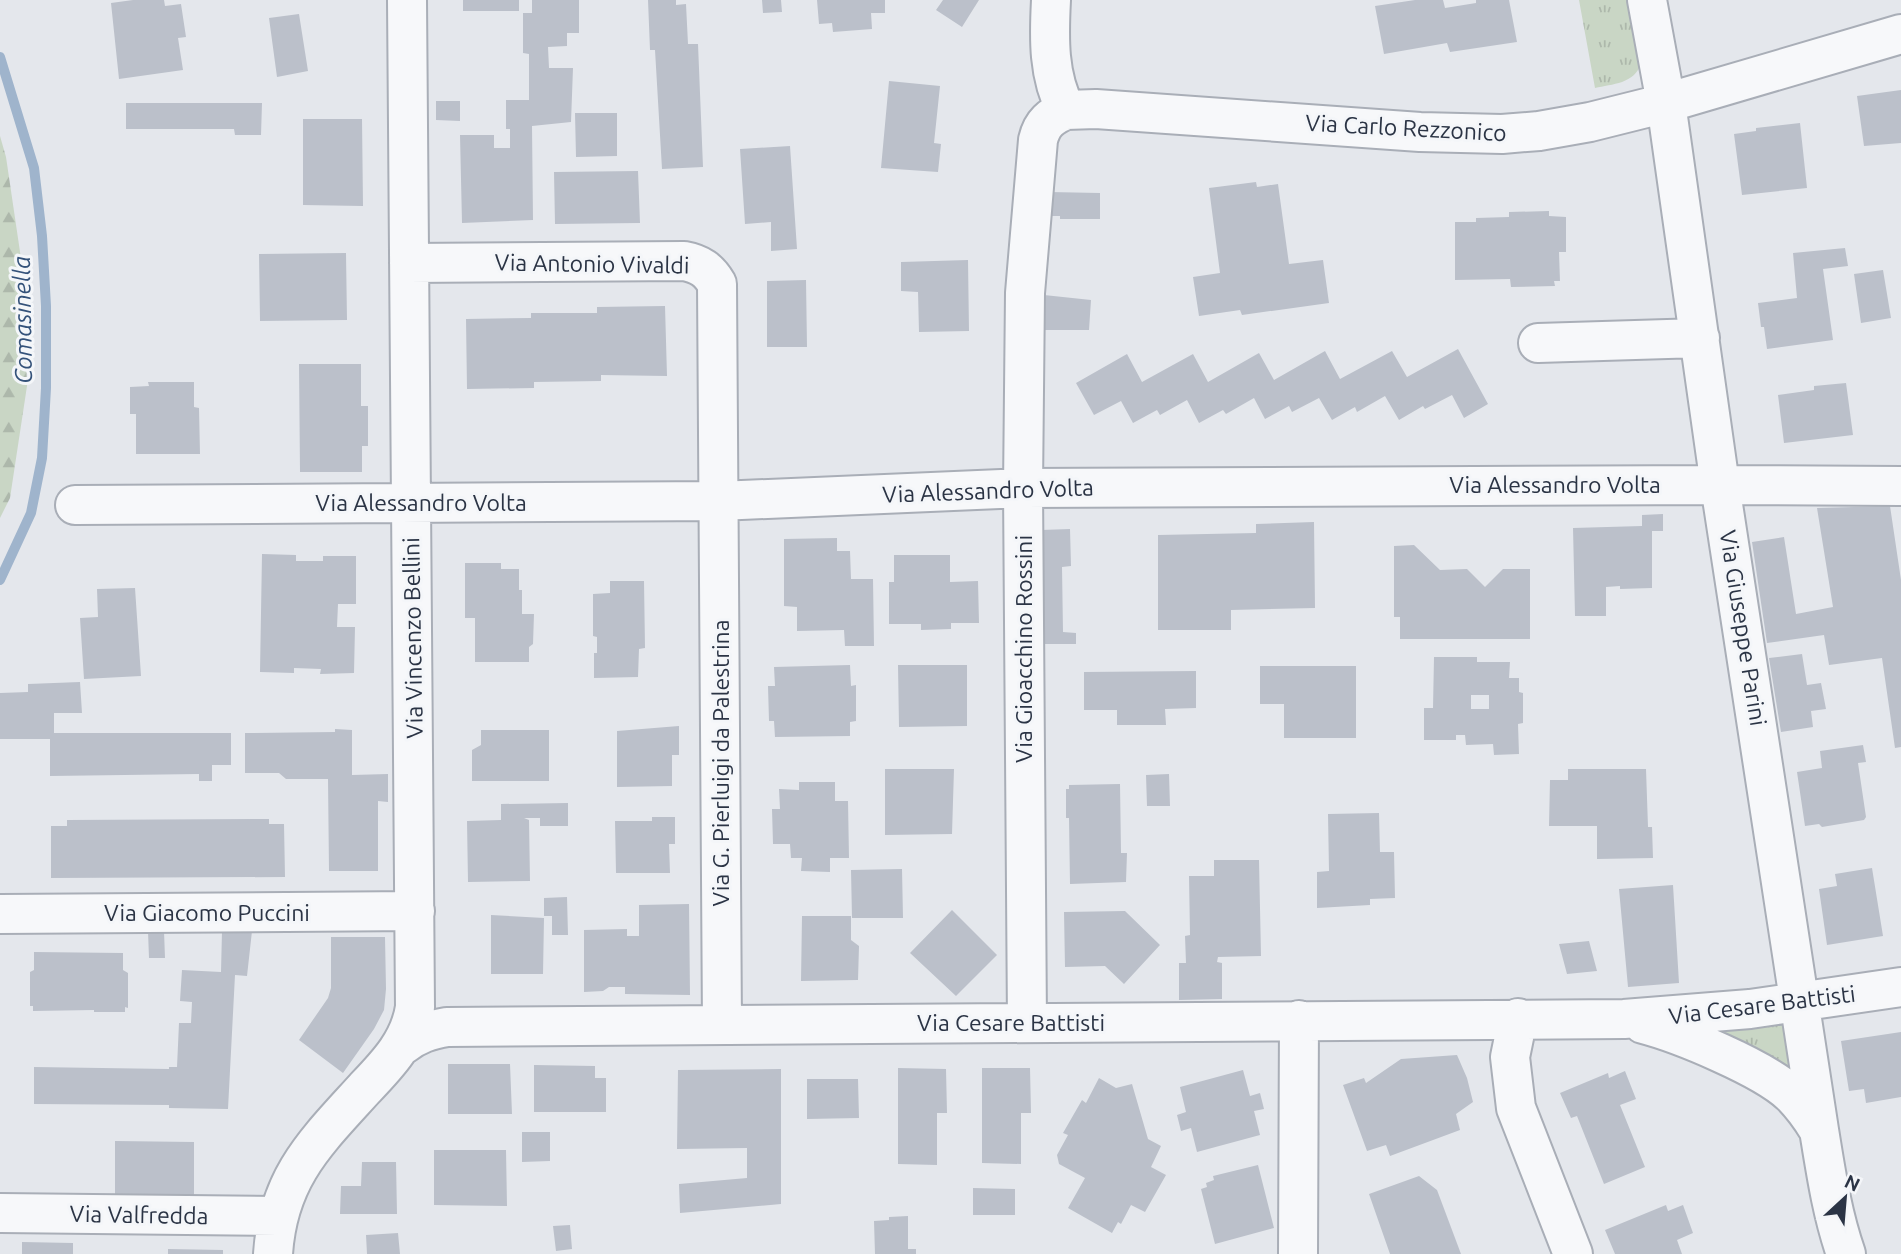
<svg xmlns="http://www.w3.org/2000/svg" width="1901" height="1254" viewBox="0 0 1901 1254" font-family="Ubuntu,sans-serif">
<defs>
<pattern id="grass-tufts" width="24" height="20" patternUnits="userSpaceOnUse" patternTransform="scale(1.75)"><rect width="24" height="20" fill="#c9d6c5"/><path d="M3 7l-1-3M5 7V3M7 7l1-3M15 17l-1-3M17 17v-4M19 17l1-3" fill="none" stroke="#adb8ab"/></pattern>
<pattern id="forest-firs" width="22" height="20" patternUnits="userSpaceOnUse" patternTransform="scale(1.75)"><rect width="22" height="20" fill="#c9d6c5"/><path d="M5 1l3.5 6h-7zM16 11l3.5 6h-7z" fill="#adb8ab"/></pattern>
</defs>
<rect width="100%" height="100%" fill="#e4e7ec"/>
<path fill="url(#grass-tufts)" d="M1579,0h49l13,63c-6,21 -29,21 -46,25z
M1784,1024l7,48 -80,-42z"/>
<path fill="url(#forest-firs)" d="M0,136l6,21 17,115 4,114 -17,112 -10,20z"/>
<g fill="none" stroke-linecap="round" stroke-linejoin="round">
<path stroke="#9fb4cc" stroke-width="10" d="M0,57l34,111 8,68 4,70v82l-4,70 -11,55 -31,67"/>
</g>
<path fill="#bbc0ca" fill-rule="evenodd" d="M133,0h31l1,6 16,-2 5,33 -8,1 5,32 -64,9 -8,-76z
M463,0h56v11h-56z
M532,0h47v33h-12v13l-19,1 1,21h24l-2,54 -39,4 1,94 -71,3 -2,-88h34v13h16v-19h-4v-29h23v-46l-6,-1v-40h9z
M648,0h28v5l10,-1 2,40h10l5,123 -41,2 -7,-119h-5z
M762,0h19l1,12 -19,1z
M817,0h68v13h-14l1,16 -39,3 -1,-9 -13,1z
M943,0h36l-17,27 -26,-17z
M1415,0h28l2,8 31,-5v-3h33l8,42 -67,10 -3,-9 -63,11 -9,-48z
M299,14l9,57 -31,6 -8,-59z
M889,81l51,5 -6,57 7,1 -3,28 -57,-4z
M1901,90v53l-37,3 -7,-50z
M436,101h24v20l-24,-1z
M126,103h136l-1,32h-26l-1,-6h-108z
M575,113h42v43l-41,1z
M303,119h59l1,87 -60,-1z
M1800,123l7,65 -65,7 -8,-61 22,-3v-3z
M790,146l7,103 -26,2v-29l-26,2 -5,-75z
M638,171l2,52 -85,1 -1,-52z
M1256,182l1,5 21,-3 11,80 34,-4 6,43 -87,12 -2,-5 -41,6 -6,-39 27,-4 -11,-85z
M1049,192l51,1v26h-40v-3h-12z
M1549,211v5l17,1v35h-7l1,29h-6l1,5 -44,1 -1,-8 -55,1v-58h21v-4l33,-1v-5z
M1845,248l3,18 -25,3 10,71 -66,9 -3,-22h-3l-3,-24 39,-5 -4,-45z
M346,253l1,67 -87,1 -1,-67z
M968,260l1,71 -50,1 -1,-40 -17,-1v-29z
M1883,270l8,48 -30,5 -7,-49z
M806,280l1,67h-40v-66z
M1044,295l47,5 -2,30h-47z
M665,306l2,70 -66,-1v6l-67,1v6l-67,1 -1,-70 65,-1v-5h66v-6z
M1458,349l30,55 -24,14 -12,-23 -27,14 -2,-3 -24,14 -14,-24 -28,16 -2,-5 -23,13 -13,-22 -27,14 -3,-6 -24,13 -11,-21 -28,16 -3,-4 -24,13 -12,-23 -27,15 -3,-5 -24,13 -12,-22 -27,14 -18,-32 51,-29 15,28 51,-28 15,28 51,-29 15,27 51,-29 15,28 52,-28 15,26z
M299,364h62v42h7v40h-6v26h-62z
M148,382h46v25l5,1 1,46h-64v-40h-6v-27l19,-1z
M1846,383l7,52 -69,8 -6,-48 36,-5v-4z
M1890,506l11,74v167l-6,1 -13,-90 -53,7 -5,-30 -57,8 -15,-101 32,-5 12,77 37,-7 -16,-99z
M1663,514v17h-11v57l-32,1v-3l-14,1v29h-31l-2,-88 69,-2v-11z
M1314,522l1,86 -84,2v20h-73v-95l98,-2v-9z
M1070,529l1,37 -9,1 1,65 13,1v11h-32l-3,-114z
M837,538v13h13l1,28h22l1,67h-29l-1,-16 -47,1v-24l-13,-1v-67z
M1414,545l26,25 27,-1 18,18 18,-18h27v70h-130v-22h-6v-71z
M262,554l34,1v6h27v-5h33v48h-18l-1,23h18l-1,46 -34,1 1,-5 -27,-1v5l-34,-1z
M894,555h56v27l28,-1 1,42h-28v6l-30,1v-6h-32v-42h5z
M465,563h36v6h18v21h3v24h12l-1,30 -4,3v15h-54v-44h-10z
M610,581h34l1,67 -6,1 -1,28 -44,1v-25h3v-16l-4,-1v-42l17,-1z
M135,588l6,88 -57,3 -4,-61 18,-1 -1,-28z
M1802,654l5,31 14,-2 5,26 -15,2 2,16 -32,5 -12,-74z
M1434,657h43v5h33l-1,16h10v14l4,1v30l-5,1 1,30 -25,1 -1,-11 -27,1 -1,-10h-9v5h-32v-32h9zM1471,695h18v14h-18z
M850,665l1,21 5,-1v36l-6,1v14l-75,1 -1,-16h-5l-1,-35h7l-1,-19z
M898,665h69v61l-68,1z
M1260,666h96v72h-72v-34h-24z
M1196,671v37l-31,1 1,16h-49v-15h-33v-38z
M80,682l2,31h-28v20h177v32h-19v16h-13v-7l-149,2v-37h-50v-46l28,-1v-8z
M679,726v29h-7v31l-55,1v-56z
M335,729l17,1v45l36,-1v28l-10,-1v70h-49l-1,-92h-42l-7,-6h-34v-40l90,-1z
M481,730h68v51h-77v-31l9,-5z
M1863,745l3,17 -8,1 8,54 -2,3 -42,7 -3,-3 -14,2 -8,-54 25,-4 -2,-17z
M885,769h69l-2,65 -67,1z
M1568,769h78l2,58h4l1,31 -56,1v-33h-48l1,-46h18z
M1169,774l1,32h-23l-1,-31z
M799,782h36v19h13l1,57h-19v14l-29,-1 1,-13h-11l-1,-14h-17l-1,-35h8l-1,-20 20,1z
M1120,784l1,69h6l-1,29 -56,2 -1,-66h-3v-29h3v-4z
M568,803v23h-28v-8h-16l5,2 1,61 -62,1 -1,-61 34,-1v-16z
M1379,813l1,39h14l1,46 -25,1v6l-53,3v-36l12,-1 -1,-57z
M652,817h23v27h-6l1,29h-54l-1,-52h37z
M269,819v5h15l1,53 -234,1v-52h16v-6z
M1214,860h45l2,96 -43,1 -1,5 5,1v36l-43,1v-37h7l-1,-27 5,-1 -1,-59h25z
M1872,868l11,68 -56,9 -8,-56 18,-3 -2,-12z
M902,869l1,49h-51l-1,-48z
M1673,885l6,98 -51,4 -9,-98z
M567,897l1,38h-16v-19h-8v-18z
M689,904l1,91 -65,-1v-7h-16l-6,4 -19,1v-62l43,-1v7h12v-31z
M952,910l45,45 -41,41 -46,-43z
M1125,911l35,34 -36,39 -19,-18 -40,1 -1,-55z
M491,915l53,3 -1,56h-52z
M802,916h49v24l8,6 -1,34 -57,1z
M148,931h16l1,27h-16z
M222,931h30l-5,45 -12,-1 -7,134 -59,-1v-3l-135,-1v-37l135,2v-2h8l2,-44h12l1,-21 -12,-1 2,-31 39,2z
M331,937h54l1,52 -2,21 -10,19 -31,44 -44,-33 29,-42 3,-10z
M1589,941l8,30 -30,3 -8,-30z
M34,952l89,1v17l5,3v35l-3,-1v5h-31v-2l-61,1v-5h-3v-34l4,-2z
M1901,1032v65l-35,6 -2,-14 -15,2 -8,-50z
M1457,1055l10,23 6,24 -17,12 4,16 -70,26 -4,-11 -19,6 -24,-66 21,-7 2,5 35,-24z
M448,1064h62l2,50h-64z
M534,1065l61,1v12h11v34h-72z
M898,1068l48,1 1,44h-10v52l-39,-1z
M982,1068h48l1,45h-10v51l-39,-1z
M781,1069v135l-101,9 -1,-29 68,-6v-30l-70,1 1,-79z
M1243,1070l7,26 10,-3 4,16 -10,2 6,24 -63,17 -6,-24 -10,3 -4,-16 9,-3 -6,-25z
M1625,1071l11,28 -16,6 25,62 -41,17 -27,-68 -6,2 -11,-25 48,-20 1,5z
M1099,1078l17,10 16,-4 16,55 13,7 -10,21 15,8 -21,37 -14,-7 -10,19 -3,-2 -6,11 -44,-25 17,-30 -26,-14 -2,-9 11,-20 -5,-2 19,-33 4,3z
M807,1079h51l1,39 -52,1z
M522,1132h28v29l-28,1z
M115,1141l79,1v56l-79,-1z
M434,1150h72l1,56 -73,-1z
M362,1162h34l1,52h-57l1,-28h20z
M1258,1165l16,63 -59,16 -14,-55 6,-2 -1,-4 8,-3 -1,-4z
M1419,1176l18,14 24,64h-71l-21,-60z
M973,1188l42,1v26h-42z
M1666,1205l2,6 15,-6 10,28 -16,7 5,14h-67l-10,-24z
M908,1216v33h8v5h-41l-1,-33 15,-1v-3z
M570,1225l2,24 -16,2 -3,-25z
M398,1233l2,21h-33l-1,-19z
M22,1242l51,1v11h-51z
M168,1249l55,1v4h-55z"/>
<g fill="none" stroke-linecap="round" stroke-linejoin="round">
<defs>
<path id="minor" d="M1647,0l19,103 54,382 99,645c7,43 13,84 27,124
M1066,110l30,-1 324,23 82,2 37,-3 51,-9 76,-19 235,-69
M409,263l275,-2c16,3 25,9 33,23l5,741
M1538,343l162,-5
M75,505l644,-4 304,-13 697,-3 181,1
M0,914l415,-3
M1518,1018l-8,39 6,51 57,146
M1027,1023l-4,-535 2,-195 13,-153c4,-17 13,-24 28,-30 -18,-34 -17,-72 -15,-110
M1643,1024c38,10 120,44 148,70 11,11 19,22 27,35
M403,1045c14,-11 27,-15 44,-18l1177,-8 126,-10 151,-22
M0,1213l278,3
M273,1254c5,-77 43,-112 92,-166 23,-24 45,-47 50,-81l-8,-1007
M1298,1254l1,-234"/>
</defs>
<use href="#minor" stroke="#a9aeb7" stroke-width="42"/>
<use href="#minor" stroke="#f7f8fa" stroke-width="38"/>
</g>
<g text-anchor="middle" stroke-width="6" stroke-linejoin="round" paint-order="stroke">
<g font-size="23" fill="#2b3445" stroke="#f4f6f9">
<text transform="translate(1406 128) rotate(3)" y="8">Via Carlo Rezzonico</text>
<text transform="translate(592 264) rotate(1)" y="8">Via Antonio Vivaldi</text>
<text x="1555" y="493">Via Alessandro Volta</text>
<text transform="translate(988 491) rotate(-2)" y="8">Via Alessandro Volta</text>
<text x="421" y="511">Via Alessandro Volta</text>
<text transform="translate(1743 628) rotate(81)" y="8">Via Giuseppe Parini</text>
<text transform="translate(413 638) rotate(-91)" y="8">Via Vincenzo Bellini</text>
<text transform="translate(1024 649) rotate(-90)" y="8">Via Gioacchino Rossini</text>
<text transform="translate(721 763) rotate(-90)" y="8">Via G. Pierluigi da Palestrina</text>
<text x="207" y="921">Via Giacomo Puccini</text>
<text transform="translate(1762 1005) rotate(-7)" y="8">Via Cesare Battisti</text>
<text x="1011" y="1031">Via Cesare Battisti</text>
<text transform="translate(139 1215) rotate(1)" y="8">Via Valfredda</text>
</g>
<g font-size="24" font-style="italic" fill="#34527a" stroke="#f4f6f9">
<text transform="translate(23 320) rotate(-91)" y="8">Comasinella</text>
</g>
</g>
<g transform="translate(1845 1198) rotate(26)" stroke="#f4f6f9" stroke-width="5" paint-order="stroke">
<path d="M0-5L12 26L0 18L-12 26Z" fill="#2b3445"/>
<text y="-10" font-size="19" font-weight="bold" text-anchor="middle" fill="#2b3445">N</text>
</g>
</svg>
